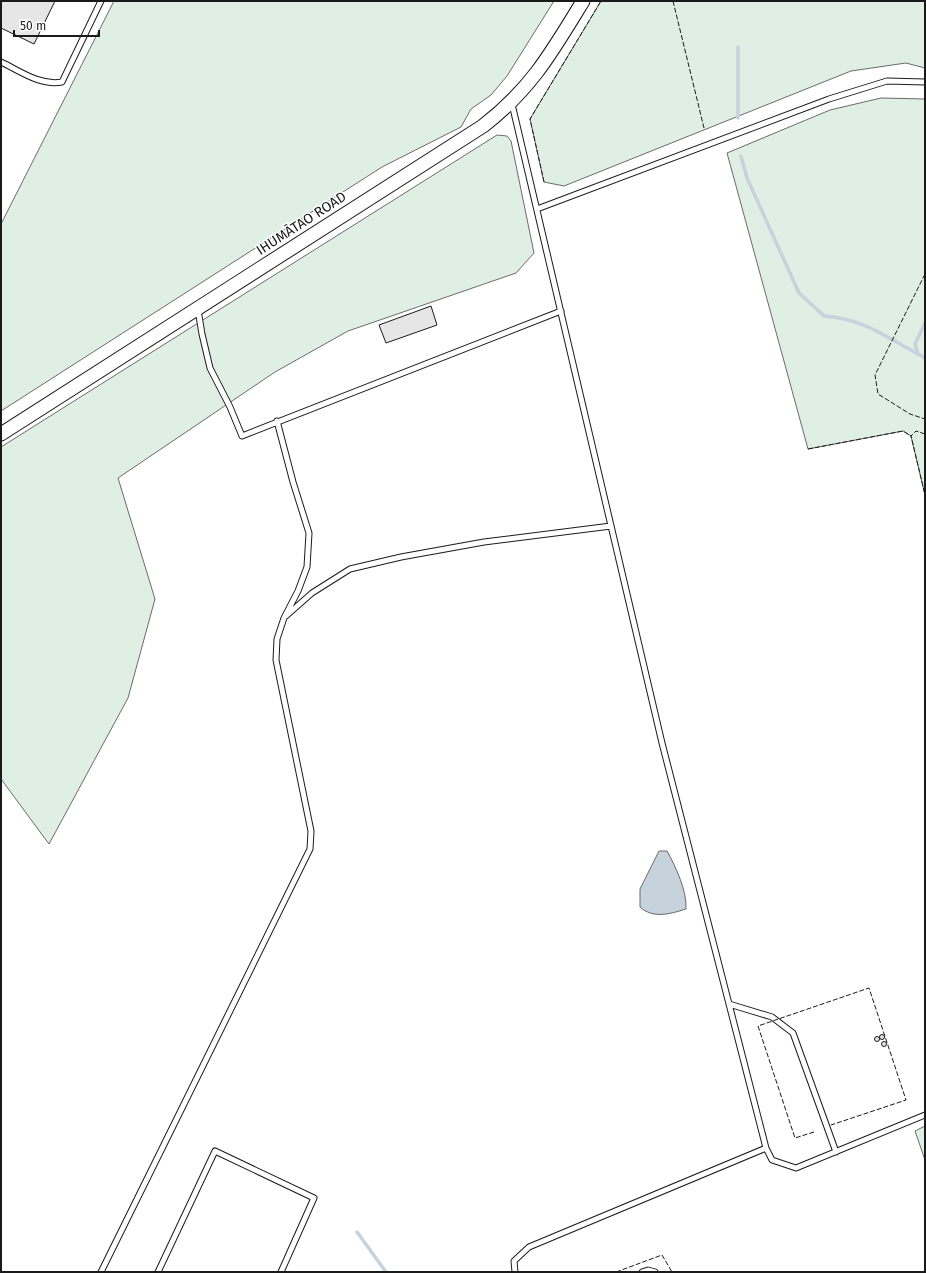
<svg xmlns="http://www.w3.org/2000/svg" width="926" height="1273" viewBox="0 0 926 1273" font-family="'Fira Sans',sans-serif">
<rect width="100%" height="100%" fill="#fff"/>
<path fill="#e0efe3" stroke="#6a6a6a" d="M114,1h440l-47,75 -16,19 -20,14 -10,18 -79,40 -381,244v-187z
M601,1h324v67l-19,-5 -55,8 -287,115 -20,-4 -14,-63z
M881,98l44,1v396l-14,-59 -8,-5 -95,18 -81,-296 103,-43z
M497,135l10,1 4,5 23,112 -18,20 -168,58 -73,41 -157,106 37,121 -27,99 -79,146 -48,-65v-332z
M925,1126v34l-10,-29z"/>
<path fill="#c6d2dc" stroke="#6a6a6a" d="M659,851h8c9,16 20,40 19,58 -16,5 -33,10 -46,-2v-18z"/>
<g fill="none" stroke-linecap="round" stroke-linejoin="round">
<path stroke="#c6d2dc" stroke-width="3.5" d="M738,47v71
M741,156l6,22 52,115 25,23c40,3 60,20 94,38
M925,323l-10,21 3,10 7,4
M357,1232l29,40"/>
</g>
<path fill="#e6e6e6" stroke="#1a1a1a" d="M1,1h54l-21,43 -33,-16z
M431,306l6,19 -51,18 -7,-18z
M879.5 1037a2.5 2.5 0 1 1 5 0a2.5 2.5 0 1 1-5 0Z
M874.5 1039a2.5 2.5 0 1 1 5 0a2.5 2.5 0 1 1-5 0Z
M881.5 1044a2.5 2.5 0 1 1 5 0a2.5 2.5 0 1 1-5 0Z"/>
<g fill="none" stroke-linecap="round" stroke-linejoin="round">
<defs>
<path id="service" d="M1,62c19,9 39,24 61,20l39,-81
M512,104l150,639 104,405 6,12 24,8 129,-53
M537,209l292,-110 58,-18 38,1
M198,310l4,24 8,34 20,39 12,29 319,-125
M286,616l26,-23 38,-24 51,-12 83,-15 127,-16
M729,1004l43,13 21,16 43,119
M101,1272l209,-423 1,-18 -35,-171 1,-21 7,-21 14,-27 9,-24 2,-34 -16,-51 -16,-61
M158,1272l57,-121 99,47 -33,74
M515,1272l-1,-11 15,-14 237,-99
M642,1272l6,-2 7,2"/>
<path id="tertiary" d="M1,434l482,-308c48,-37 69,-74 100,-125"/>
</defs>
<use href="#service" stroke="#1a1a1a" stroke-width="7"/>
<use href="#tertiary" stroke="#1a1a1a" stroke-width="15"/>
<use href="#service" stroke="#fff" stroke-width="5"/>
<use href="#tertiary" stroke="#fff" stroke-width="13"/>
<path stroke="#1a1a1a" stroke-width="1" stroke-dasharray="5 2" stroke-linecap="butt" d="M673,1l31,127
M544,182l-14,-63 71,-118
M925,274l-50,101 3,19 32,20 15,5
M925,434l-9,-3 -5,5 14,59
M808,449l95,-18 8,5
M814,1132l-19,6 -37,-112 111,-38 37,112 -75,25
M616,1272l46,-17 10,17"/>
</g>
<g text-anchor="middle" stroke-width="3" stroke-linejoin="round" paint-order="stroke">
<g font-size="14" fill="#1a1a1a" stroke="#fff">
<text transform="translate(301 223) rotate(-33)" y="5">IHUMĀTAO ROAD</text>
</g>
</g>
<rect width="926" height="1273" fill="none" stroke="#1a1a1a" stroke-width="4"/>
<path d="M14 30v6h85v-6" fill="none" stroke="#1a1a1a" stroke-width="2"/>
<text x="20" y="30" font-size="12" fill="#1a1a1a" stroke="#ffffff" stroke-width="3" paint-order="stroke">50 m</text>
</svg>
